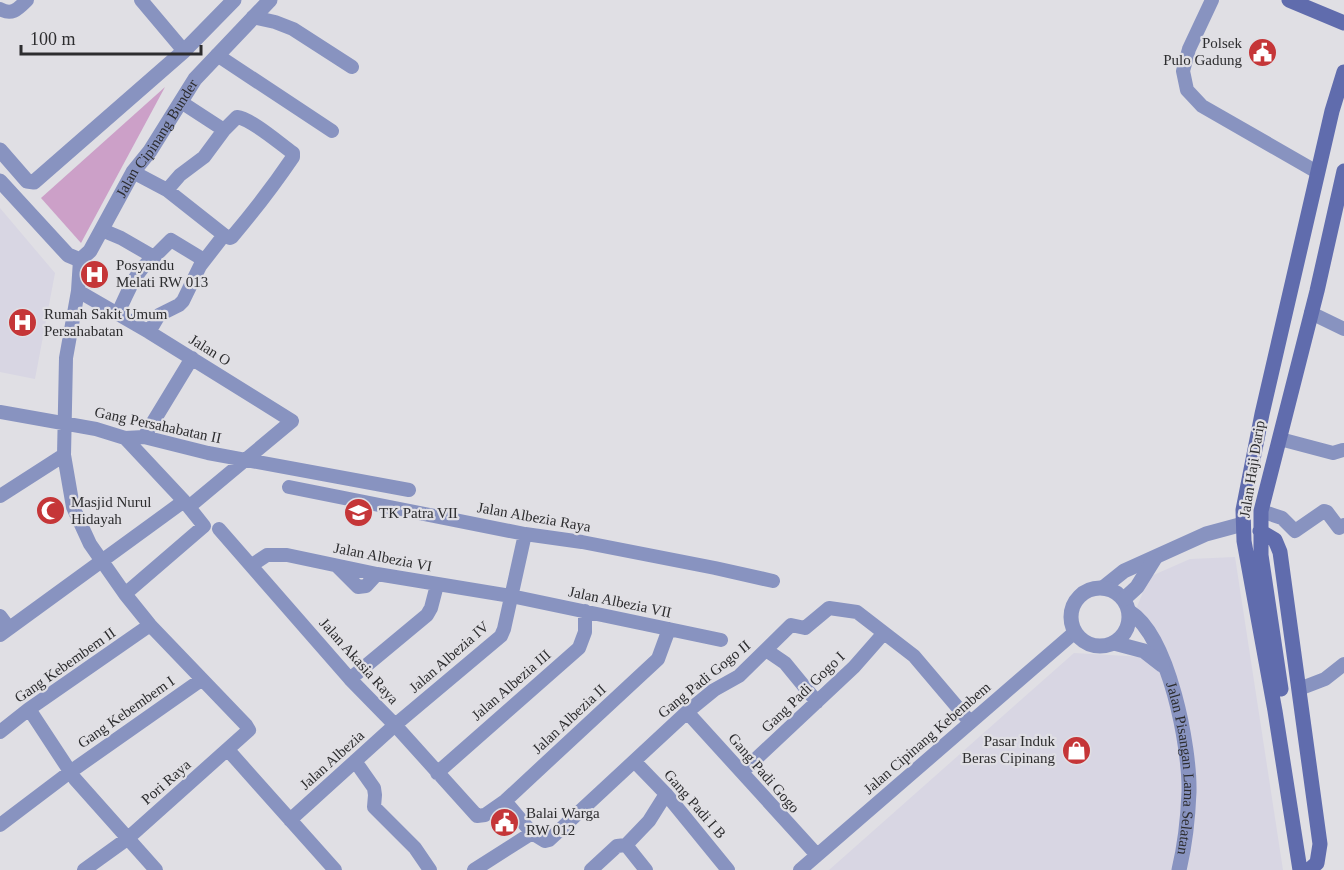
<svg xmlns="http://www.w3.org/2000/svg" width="1344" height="870" viewBox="0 0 1344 870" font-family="'Times New Roman',serif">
<rect width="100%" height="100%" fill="#e0dfe4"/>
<path fill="#d8d6e3" d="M0,208l55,65 -20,106 -35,-7z
M1235,557l48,313h-454l245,-217 87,5 -24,-51 12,-30 41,-18z"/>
<path fill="#cca0c8" d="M165,87l-84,156 -40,-45z"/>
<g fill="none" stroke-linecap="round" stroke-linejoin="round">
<path stroke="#8893c0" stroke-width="14" d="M141,0l43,51
M1212,0l-23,49 -6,22 4,19 15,16 115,66
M0,9c12,7 18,0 27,-9
M253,17l22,5 18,7 59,38
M217,55l115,76
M181,102l43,28
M133,172l34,18 57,45
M102,230l19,8 33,19 17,-17 33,20
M80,260l-2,31 -12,67 -2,97 9,52 17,37 35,50 25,31 96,100 3,5 -122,109 -43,31
M78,291l71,41 143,89 -102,85
M118,313c10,-21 17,-42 36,-56
M1311,313l33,16
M149,332l10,-17 20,-10 4,-4 17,-35 24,-31 6,3 2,-1c22,-26 42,-52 61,-80v-4c-13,-9 -41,-34 -56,-36l-13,13 -20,27 -24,18 -13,15
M0,412l96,17 29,9 19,-1 64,16 201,37
M144,437l48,-79
M125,438l59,63
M1280,439l53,14 10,-3
M289,487l236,47 57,8 133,26 58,13
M0,496l64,-41
M1261,511l21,7 13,13 29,-20 3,1 12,16 5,-3
M219,529l131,150 45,46 82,91 8,-1 20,-14 153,-142 11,-30
M252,565l15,-10h20l90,19 134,22 210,44
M337,566l21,21 8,-1 11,-12
M0,616l9,12
M0,635l184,-134 20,25 -79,68
M766,650l19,13 32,39
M350,679l77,-64 4,-7 6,-23
M1299,689l26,-10 19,-15
M29,709l46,70 81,91
M687,712l130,143
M0,732l29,-23 121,-84
M228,750l107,120
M355,761l19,27 1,7 -1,12 41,41 15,22
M634,761l32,33 62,76
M742,772l112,-105 29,-33
M437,773l142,-125 6,-16v-21
M505,801l27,32 13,8 4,-1 138,-128 27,-22 25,-14 52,-51 14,3 24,-20 28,4 57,44 56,66
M290,820l105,-95 106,-89 3,-7 21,-95
M0,825l70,-53 131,-92
M626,845l20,25
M474,870l58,-37
M591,870l26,-24 9,-1 23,-24 17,-27
M800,870l275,-238"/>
<g stroke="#8893c0" stroke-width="15">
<path d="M0,150l27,31 7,1 150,-131 50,-51"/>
<path id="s1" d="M0,181l68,74 12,5 10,-9 43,-79 17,-21 45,-72 75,-79"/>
<path d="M1104,587l20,-16 82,-37 37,-10"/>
<circle cx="1100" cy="617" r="29"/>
<path d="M1124,599l13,-12 18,-29"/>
<path id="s2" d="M1130,612c39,25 60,135 59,180 -1,25 -4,53 -10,78"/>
<path d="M1114,643l30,8 18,14"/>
</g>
<path stroke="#606cad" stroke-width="15" d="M1289,0l55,23
M1260,531l15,9 5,12 40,292 -3,19 -8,7
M1281,689l-20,-134v-44l56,-220 27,-120
M1300,870l-25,-159 -31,-170 -1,-31 19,-96 70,-303 12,-39"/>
</g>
<defs>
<symbol id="civic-disc" viewBox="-11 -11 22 22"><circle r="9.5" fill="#c53638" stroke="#e0dfe4"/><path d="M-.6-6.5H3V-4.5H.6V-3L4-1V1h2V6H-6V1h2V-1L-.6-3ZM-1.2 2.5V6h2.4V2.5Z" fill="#fff"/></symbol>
<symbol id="hospital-disc" viewBox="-11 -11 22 22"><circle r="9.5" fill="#c53638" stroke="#e0dfe4"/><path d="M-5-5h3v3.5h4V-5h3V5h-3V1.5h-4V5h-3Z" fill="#fff"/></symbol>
<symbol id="mosque-disc" viewBox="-11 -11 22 22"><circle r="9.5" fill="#c53638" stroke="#e0dfe4"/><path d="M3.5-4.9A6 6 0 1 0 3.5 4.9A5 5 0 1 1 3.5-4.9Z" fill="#fff"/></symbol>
<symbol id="school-disc" viewBox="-11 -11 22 22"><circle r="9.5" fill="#c53638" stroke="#e0dfe4"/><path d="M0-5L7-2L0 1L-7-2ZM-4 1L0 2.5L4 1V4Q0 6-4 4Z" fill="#fff"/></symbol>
<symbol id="shop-disc" viewBox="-11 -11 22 22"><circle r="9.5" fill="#c53638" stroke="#e0dfe4"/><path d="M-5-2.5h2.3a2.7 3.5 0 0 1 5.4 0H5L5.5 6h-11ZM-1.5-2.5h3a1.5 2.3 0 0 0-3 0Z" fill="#fff"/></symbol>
</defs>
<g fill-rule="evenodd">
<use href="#civic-disc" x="1246" y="36" width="33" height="33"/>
<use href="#hospital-disc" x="78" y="258" width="33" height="33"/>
<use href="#hospital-disc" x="6" y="306" width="33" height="33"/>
<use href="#mosque-disc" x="34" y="494" width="33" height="33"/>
<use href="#school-disc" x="342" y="496" width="33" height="33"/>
<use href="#shop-disc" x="1060" y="734" width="33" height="33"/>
<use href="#civic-disc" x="488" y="806" width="33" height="33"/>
</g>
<g text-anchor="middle" stroke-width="4.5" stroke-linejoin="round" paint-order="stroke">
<g font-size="15" fill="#2d2d2f" stroke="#e0dfe4" text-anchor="start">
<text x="1242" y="48" text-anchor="end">Polsek<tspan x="1242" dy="17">Pulo Gadung</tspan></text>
<text x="116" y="270">Posyandu<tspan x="116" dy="17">Melati RW 013</tspan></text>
<text x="44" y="319">Rumah Sakit Umum<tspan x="44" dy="17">Persahabatan</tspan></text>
<text x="71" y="507">Masjid Nurul<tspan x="71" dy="17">Hidayah</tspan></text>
<text x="379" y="518">TK Patra VII</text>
<text x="1055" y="746" text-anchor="end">Pasar Induk<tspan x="1055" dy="17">Beras Cipinang</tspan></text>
<text x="526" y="818">Balai Warga<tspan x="526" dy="17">RW 012</tspan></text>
</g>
<g font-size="15" fill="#2d2d2f" stroke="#e0dfe4">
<text dy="5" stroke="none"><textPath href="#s1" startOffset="258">Jalan Cipinang Bunder</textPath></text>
<text transform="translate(210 350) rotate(32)" y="5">Jalan O</text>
<text transform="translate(158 425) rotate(12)" y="5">Gang Persahabatan II</text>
<text transform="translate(1252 469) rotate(-81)" y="5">Jalan Haji Darip</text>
<text transform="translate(534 517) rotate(10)" y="5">Jalan Albezia Raya</text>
<text transform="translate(383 557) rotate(11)" y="5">Jalan Albezia VI</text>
<text transform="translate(620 602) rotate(12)" y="5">Jalan Albezia VII</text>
<text transform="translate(449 657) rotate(-41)" y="5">Jalan Albezia IV</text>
<text transform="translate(359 661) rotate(48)" y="5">Jalan Akasia Raya</text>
<text transform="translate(65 665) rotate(-35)" y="5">Gang Kebembem II</text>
<text transform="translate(704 679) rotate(-39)" y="5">Gang Padi Gogo II</text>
<text transform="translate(511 685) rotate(-41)" y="5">Jalan Albezia III</text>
<text transform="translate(803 692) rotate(-44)" y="5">Gang Padi Gogo I</text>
<text transform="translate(126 712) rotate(-35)" y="5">Gang Kebembem I</text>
<text transform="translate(569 719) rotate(-43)" y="5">Jalan Albezia II</text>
<text transform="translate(927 738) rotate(-41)" y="5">Jalan Cipinang Kebembem</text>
<text transform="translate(332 760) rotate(-42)" y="5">Jalan Albezia</text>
<text dy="5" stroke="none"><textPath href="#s2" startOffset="170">Jalan Pisangan Lama Selatan</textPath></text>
<text transform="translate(764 773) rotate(49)" y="5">Gang Padi Gogo</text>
<text transform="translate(166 782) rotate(-41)" y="5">Pori Raya</text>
<text transform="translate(695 804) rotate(49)" y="5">Gang Padi I B</text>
</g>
</g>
<path d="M21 45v9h180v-9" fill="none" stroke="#2d2d2f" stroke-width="3"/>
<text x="30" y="45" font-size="18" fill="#2d2d2f" stroke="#e0dfe4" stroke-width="4.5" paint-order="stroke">100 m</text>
</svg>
